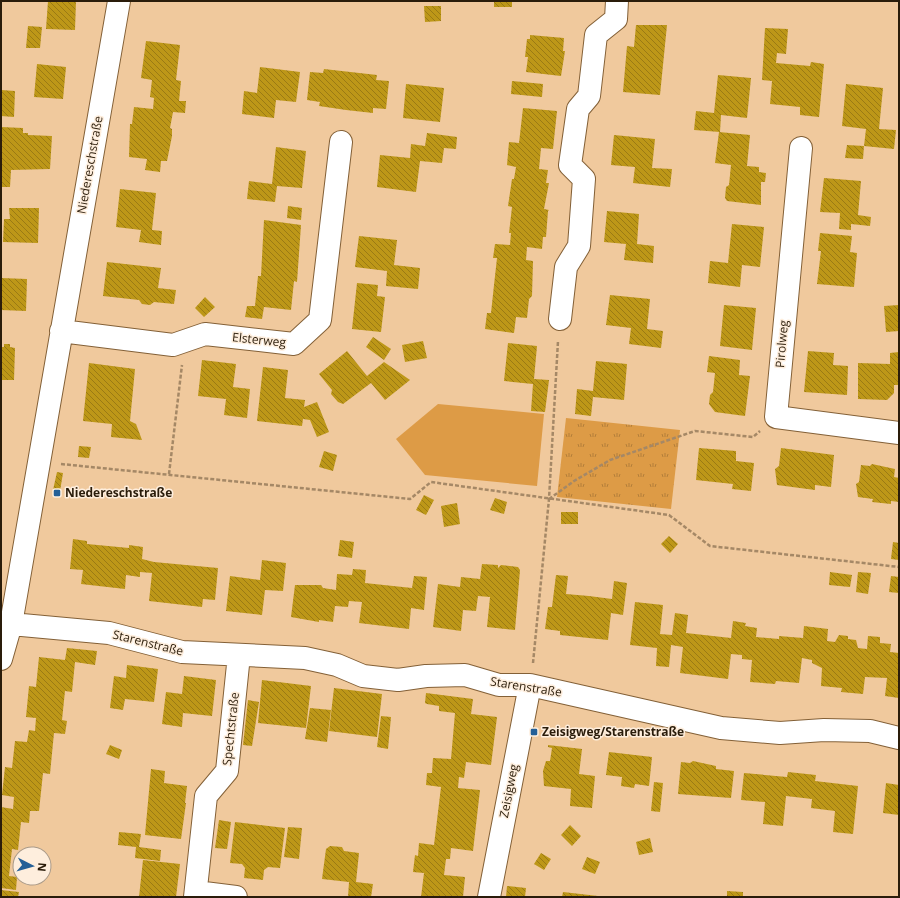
<svg xmlns="http://www.w3.org/2000/svg" width="900" height="898" viewBox="0 0 900 898" font-family="'Open Sans',sans-serif">
<defs>
<pattern id="park-tufts" width="24" height="20" patternUnits="userSpaceOnUse"><rect width="24" height="20" fill="#dd9b46"/><path d="M3 7l-1-3M5 7V3M7 7l1-3M15 17l-1-3M17 17v-4M19 17l1-3" fill="none" stroke="#b37e39"/></pattern>
<pattern id="building-back-hatch" width="6" height="6" patternUnits="userSpaceOnUse"><rect width="6" height="6" fill="#bd9718"/><path d="M-1 5l2 2M0 0l6 6M5-1l2 2" fill="none" stroke="#9a7a14"/></pattern>
</defs>
<rect width="100%" height="100%" fill="#f0c99d"/>
<path fill="#dd9b46" d="M438,404l106,10 -7,72 -112,-11 -29,-36z"/>
<path fill="url(#park-tufts)" d="M566,418l114,12 -9,79 -114,-12z"/>
<path fill="url(#building-back-hatch)" d="M48,1h28l-1,29 -29,-1z
M494,1h18v6h-18z
M424,6h17v15l-16,1z
M636,25h31l-7,70 -37,-3 4,-46 7,1z
M28,26l14,1 -2,21h-14z
M765,28l23,1 -2,25 -9,-1 -1,10 34,3 1,-4 13,2 -5,53 -19,-2v-8l-30,-3 2,-23 -10,-1z
M530,35l34,3 -1,13h2l-4,25 -35,-4 2,-15h-3l2,-18h3z
M146,41l34,4 -4,35 5,1 -2,20h7l-1,12 -12,-1 -3,16 2,1v7l-5,25h-6l-1,11 -15,-2 2,-11 -18,-2 1,-33h2l2,-17 19,2 1,-11 -4,-1 2,-17 -11,-2z
M37,64l29,3 -3,32 -29,-2z
M260,67l40,5 -4,30 -20,-2 -2,18 -32,-4 2,-23 13,2z
M324,69l53,6 -1,5 13,1 -3,28 -13,-1v5l-27,-3 -27,-4 1,-4 -13,-2 3,-28 13,1z
M718,75l33,3 -4,40 -26,-3 -1,17 -26,-2 2,-19 18,2z
M512,81l31,3 -1,13 -31,-3z
M406,84l38,4 -4,34 -37,-4z
M846,84l37,4 -4,41 17,1 -2,19 -30,-3 2,-17 -24,-3z
M1,90l14,1 -1,26 -13,-1z
M523,108l34,3 -4,38 -12,-1 -2,21 9,1 -2,13h3l-5,26 5,1 -1,1 -2,26h-3l-1,12 -15,-2 -1,13 7,1 -1,35 -3,3 -2,19 -11,-1 -2,16 -29,-4 2,-16h4l3,-28 3,-27h-4l2,-14 15,1 1,-12h-2l3,-26 -4,-1 4,-27h2l2,-12 -9,-2 2,-23 10,1z
M1,127l22,1v5h5v2l24,1 -2,33 -39,1 -1,17h-9z
M719,132l31,3 -3,31 12,1v5l7,1 -1,9h-4v23l-34,-4 -2,-3 1,-11 3,-2 2,-20 -16,-2z
M427,133l30,4 -1,12 -12,-1 -2,15 -22,-2 -4,31 -39,-5 3,-32 30,3 1,-14 14,2z
M614,135l41,4 -3,29 20,1 -2,18 -37,-4 2,-16 -24,-2z
M847,145l17,1 -1,13 -18,-1z
M276,147l30,4 -4,37 -25,-2 -2,16 -28,-3 2,-18 23,3z
M824,178l37,3 -3,34 13,2 -1,9 -19,-2v6l-12,-1 1,-16 -20,-1z
M120,189l36,4 -4,37 10,1 -1,14 -22,-3 2,-12 -25,-3z
M288,206l14,2 -1,12 -14,-2z
M9,208h30l-1,35 -35,-1 1,-23h6z
M607,211l32,3 -2,30 17,2 -1,17 -29,-3 2,-16 -22,-2z
M264,220l37,5 -4,57 -3,-1 -3,29 -27,-3 -2,12 -17,-2 2,-11h8l3,-30h3z
M732,224l32,3 -4,40 -18,-2 -2,22 -32,-4 2,-22 18,2z
M820,233l32,3 -2,16 7,1 -3,34 -37,-3 4,-33h-3z
M359,236l38,4 -3,25 26,3 -2,21 -32,-3 1,-15 -32,-4z
M107,262l54,6 -3,20 18,2 -2,14 -20,-2 -4,3 -8,-1 -3,-4 -36,-4z
M1,278l26,1 -1,32 -25,-1z
M357,283l21,2 -1,11 8,1 -4,35 -29,-3z
M610,295l40,4 -3,30 16,2 -2,17 -32,-4 2,-16 -25,-3z
M205,297l10,10 -11,10 -9,-9z
M724,305l32,3 -4,42 -32,-4z
M899,305v26l-13,1 -2,-26z
M373,337l18,12 -7,11 -18,-13z
M423,341l4,17 -22,4 -3,-17z
M508,343l29,3 -3,33 15,1 -4,32 -14,-1 2,-27 -29,-3z
M4,344h6v3l5,1 -1,32h-13v-33h3z
M347,351l20,25 17,-14 26,18 -25,20 -14,-17 -28,21 -5,-2 -7,-8 1,-4 -13,-16z
M808,351l26,2 -1,12 15,1 -1,29 -43,-3z
M899,352v33h-5v8l-7,7 -29,-1v-36l32,1v-11z
M709,356l31,4 -1,15 11,1 -5,40 -30,-4 -6,-8 1,-9 3,-3 2,-19 -8,-1z
M202,360l34,4 -3,23 17,2 -3,29 -23,-3 2,-16 -28,-3z
M596,361l31,3 -3,36 -31,-3 -2,19 -16,-2 2,-25 16,2z
M89,363l46,6 -5,52 6,3 6,16 -31,-3 1,-13 -29,-3z
M263,367l25,3 -3,28 20,2 -1,7 13,-5 12,30 -12,5 -7,-17 -7,-1 -1,7 -45,-5z
M79,446l12,1 -2,11 -11,-1z
M699,448l37,3v10l18,2 -3,28 -19,-2 1,-5 -37,-4z
M781,448l53,7 -3,32 -16,-2v5l-38,-5 -2,-16 4,-3z
M324,451l13,4 -4,16 -14,-4z
M872,464l23,5 -1,8 5,1v24l-8,-1v3l-19,-2 1,-3 -15,-2 -2,-13 3,-2 2,-17 9,1z
M57,472l6,1 -3,18 -7,-1z
M424,495l10,5 -8,15 -10,-5z
M495,498l12,4 -3,12 -14,-4z
M457,503l3,21 -16,3 -3,-21z
M561,512h17v12h-17z
M669,536l9,8 -8,9 -9,-9z
M73,539l14,2v3l42,4v-3l14,2 -1,12 12,3 64,6 -3,32 -12,-1 -1,8 -53,-6 3,-28 -12,-1v5l-14,-2 -1,14 -44,-5 2,-14 -13,-1z
M340,540l14,2 -2,16 -14,-2z
M893,542l6,1v17l-8,-1z
M262,560l24,3 -3,28 -18,-1 -3,25 -36,-4 4,-35 30,4z
M482,564l16,1v3l3,-3 17,2 2,3 -5,60 -28,-3 3,-30 -12,-1 -2,15 -13,-1 -2,21 -28,-4 5,-43 22,3 1,-10 19,2z
M353,569l13,1 -1,13 47,5 2,-12 13,1 -3,33 -13,-2 -2,21 -50,-6 3,-21 -13,-1 -1,6 -13,-1 -2,16 -14,-2v2l-28,-5 4,-32h26l2,3 13,2 1,-16 15,1z
M830,572l22,3 -2,12 -21,-2z
M858,572l13,1 -3,21 -12,-2z
M556,575l12,1 -2,18 23,2 23,3 2,-18 13,2 -4,32 -12,-2 -3,27 -48,-5v-4l-15,-2 3,-22h4z
M891,576l8,1v16l-10,-1z
M635,602l28,3 -3,29 12,1 3,-22 13,2 -2,18 45,5 2,-17 13,2 -1,3 12,2 -1,9 23,2v-3l24,2 1,-12 24,3 -1,12 8,1 4,-7 9,1v3l8,1 2,8 9,1 1,-13 12,1v6l11,1 -1,8 9,1v45l-14,-2 2,-18 -22,-1 -2,17 -22,-2 1,-4 -21,-2 1,-18 -10,-5v-3l-10,-2 -3,25 -23,-2 -1,3 -25,-2 2,-22 -10,-1v-4l-11,-1 -3,25 -48,-6 3,-26 -12,-2 -2,22 -13,-1 1,-18 -27,-3z
M67,648l30,3 -2,14 -20,-3 -3,30 -7,-1 -3,29 5,1 -2,13 -11,-1 -4,41 -7,-1 -4,38h-9l-1,12 -8,-1 -3,28 -6,-1 -3,27 8,1 -1,13 -15,-2v-81l12,2 1,-12 -12,-2 3,-28 7,1 3,-27 12,1 2,-12 6,1 1,-13 -10,-1 3,-31 7,1 3,-30 26,3z
M127,665l31,4 -4,33 -29,-3 -2,11 -13,-2 4,-32 12,2z
M184,676l32,4 -4,36 -29,-3 -1,14 -20,-3 4,-32 16,2z
M262,680l49,6 -5,42 -48,-5z
M334,688l48,6 -5,43 -48,-6z
M426,693l47,6 -2,15 26,3 -6,48 -25,-3 -2,16 -5,-1 -1,11 22,2 -7,61 -22,-3 -1,11h-4l-2,16 21,2 -2,20h-42l3,-24 -11,-1 2,-17 3,1 1,-13 15,2 7,-58 -15,-2 1,-12h5l1,-15 18,1 4,-46 -16,-2v-5l-12,-2 -2,-1z
M248,700l11,2 -7,44 -9,-1z
M310,708l21,2 -4,32 -22,-3z
M381,716l10,1 -3,32 -11,-2z
M110,745l12,5 -3,9 -13,-5z
M548,745l34,4 -3,25 16,2 -3,32 -22,-2 1,-17 -27,-3 -1,-15 3,-10h4l2,-13 -4,-1z
M609,752l43,5 -3,29 -14,-2 -1,4 -13,-2 1,-9 -16,-2z
M693,761l23,5v3l18,2 -3,27 -53,-4 3,-32 9,1z
M151,769l14,2 -1,12 23,3 -2,17h1l-5,36 -36,-4z
M788,772l28,3 -1,6 43,5 -5,48 -20,-2 2,-21 -24,-3 1,-9 -26,-3 -3,30 -20,-2 2,-22 -24,-2 3,-27 43,4z
M654,782l9,1 -3,29 -9,-1z
M886,783l13,2v30l-16,-2z
M219,820l12,2 -4,27 -12,-1z
M235,822l50,6 -5,40 -12,-1 -4,3 -1,10 -19,-2 1,-10 -3,-4 -12,-1z
M570,825l11,11 -9,10 -11,-11z
M288,827l14,1 -3,31 -15,-2z
M119,832l22,2 -2,13 22,3 -1,11 -25,-3 1,-11 -18,-2z
M650,838l3,14 -14,3 -3,-13z
M330,846l12,1 2,4 15,2 -3,29 17,2 -2,13h-23l1,-15 -27,-3 4,-30z
M541,853l10,6 -7,11 -10,-6z
M587,857l13,5 -5,12 -13,-5z
M143,860l37,4 -4,33h-37z
M507,886l19,2 -1,9h-19z
M1,890l18,2 -1,5h-17z
M727,891l16,1v5h-16z
M563,892l35,4v1h-36z"/>
<g fill="none" stroke-linecap="round" stroke-linejoin="round">
<defs>
<path id="street" d="M801,148l-25,269 123,16
M560,319l6,-52 13,-21 5,-67 -14,-14 8,-56 11,-13 7,-61 20,-16 1,-18
M61,331l112,14 32,-11 89,10 26,-24 21,-178
M11,624l98,9 73,19 123,6 32,7 26,11 35,4 28,-4 39,-1 34,10h31l191,43 59,5 44,-3 46,1 29,7
M1,659l10,-35 108,-623
M196,892l40,5
M195,897l11,-101 21,-25 12,-116
M489,897l41,-212"/>
</defs>
<use href="#street" stroke="#836037" stroke-width="24"/>
<path stroke="#a58866" stroke-width="2.5" stroke-dasharray="4 2" stroke-linecap="butt" d="M61,464l349,35 21,-17 238,33 41,31 189,21
M169,474l13,-109
M549,499l25,-18 36,-21 85,-29 58,6 7,-6
M533,663l16,-164 9,-158"/>
<use href="#street" stroke="#fff" stroke-width="22"/>
</g>
<g fill="#256097" stroke="#feeedd" stroke-width="1.5">
<rect x="53" y="489" width="8" height="8" rx="2"/>
<rect x="530" y="728" width="8" height="8" rx="2"/>
</g>
<g text-anchor="middle" stroke-width="3" stroke-linejoin="round" paint-order="stroke">
<g font-size="12" fill="#2a1c0a" stroke="#feeedd">
<text transform="translate(90 165) rotate(-80)" y="4">Niedereschstraße</text>
<text transform="translate(259 340) rotate(6)" y="4">Elsterweg</text>
<text transform="translate(782 344) rotate(-85)" y="4">Pirolweg</text>
<text transform="translate(148 643) rotate(14)" y="4">Starenstraße</text>
<text transform="translate(526 687) rotate(9)" y="4">Starenstraße</text>
<text transform="translate(231 729) rotate(-84)" y="4">Spechtstraße</text>
<text transform="translate(509 791) rotate(-79)" y="4">Zeisigweg</text>
</g>
<g font-size="12" font-weight="bold" fill="#2a1c0a" stroke="#feeedd" text-anchor="start">
<text x="65" y="497">Niedereschstraße</text>
<text x="542" y="736">Zeisigweg/Starenstraße</text>
</g>
</g>
<rect width="900" height="898" fill="none" stroke="#2a1c0a" stroke-width="4"/>
<g transform="translate(32 866) rotate(96)"><circle r="19" fill="#feeedd" stroke="#a99a89"/>
<path d="M0-3L7 15L0 10L-7 15Z" fill="#256097"/>
<text y="-6" font-size="11" font-weight="bold" text-anchor="middle" fill="#2a1c0a">N</text>
</g>
</svg>
